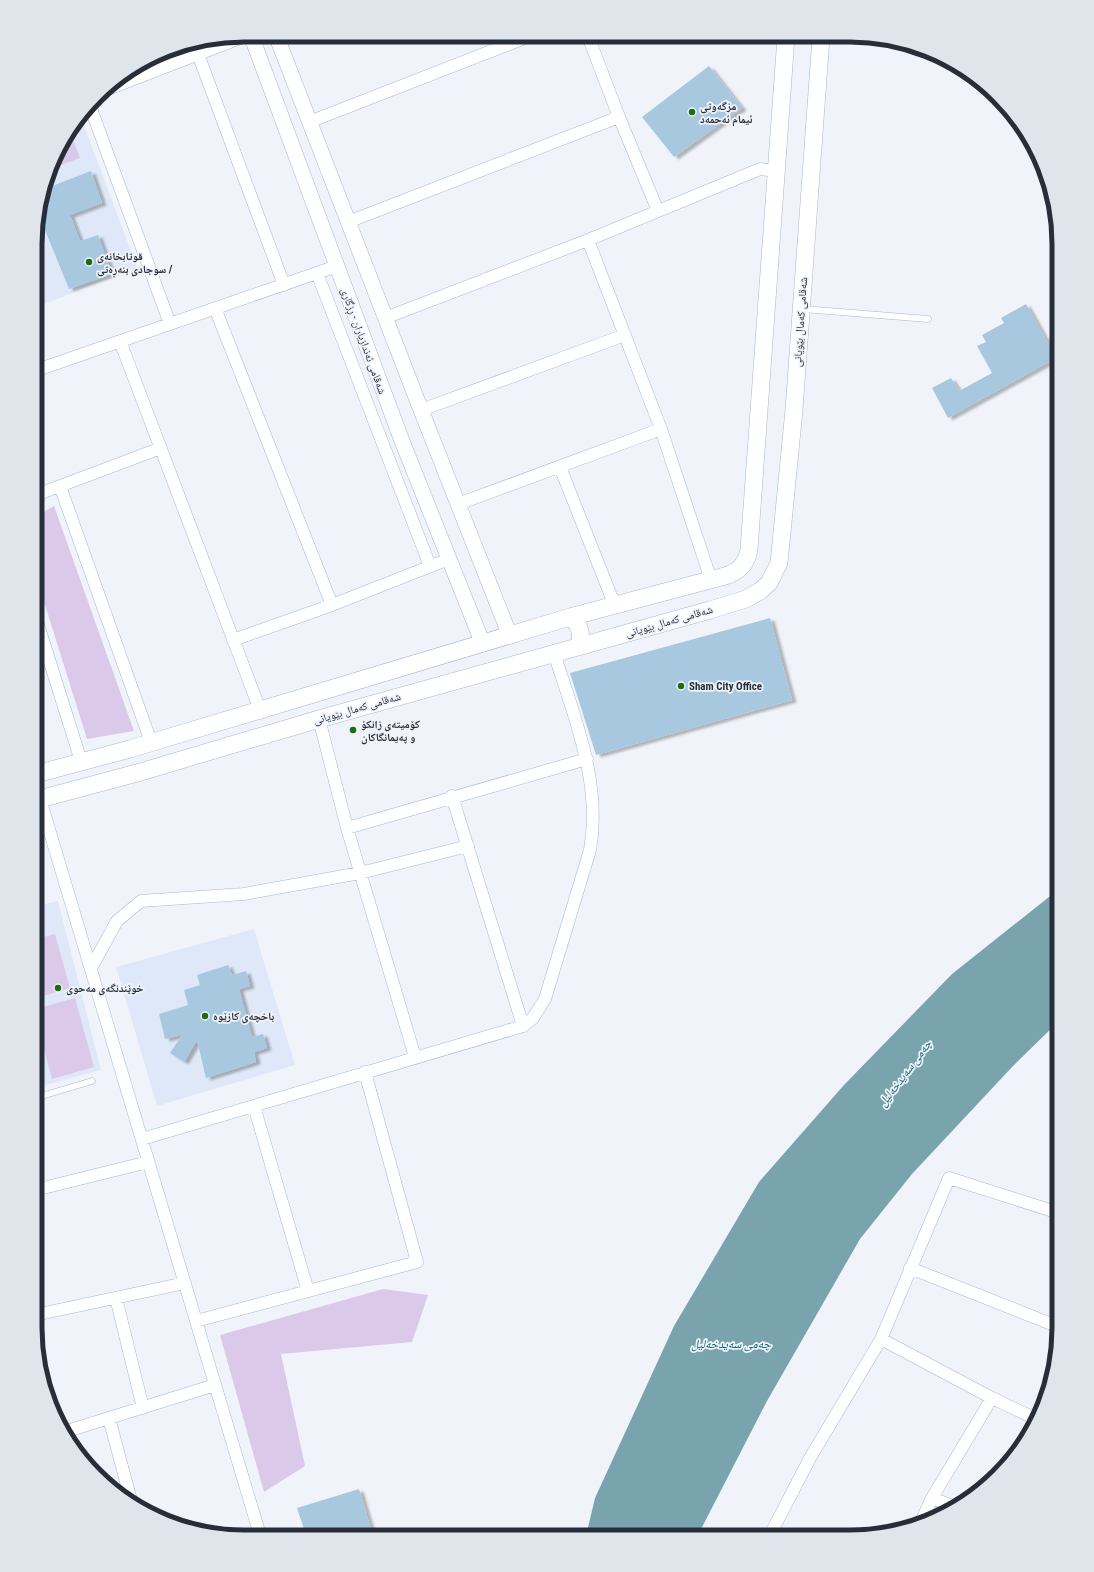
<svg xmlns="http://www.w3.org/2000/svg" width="1094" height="1572" viewBox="0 0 1094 1572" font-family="'Roboto Condensed','Noto Naskh Arabic',sans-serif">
<defs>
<filter id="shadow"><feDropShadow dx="4.5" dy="2.5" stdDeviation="1" flood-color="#0004"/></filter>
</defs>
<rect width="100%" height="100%" fill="#f0f4fa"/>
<path fill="#dfe8f8" d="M81,118l56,149 -100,40v-91l26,-76z
M58,901l43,169 -66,18 1,-182z
M254,929l41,136 -138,41 -41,-139z"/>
<path fill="#dbc9ea" d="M70,132l10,26 -27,10 10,-28z
M54,506l80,225 -47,8 -51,-163v-60z
M55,934l15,54 -34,10v-59z
M75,998l19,69 -42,12 -16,-60v-10z
M383,1289l45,6 -16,47 -131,12 24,112 -41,26 -44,-157z"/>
<path fill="#79a4ae" d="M1059,889v132l-46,45 -101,108 -52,65 -93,162 -70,136 -111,-1 9,-38 79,-172 85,-144 85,-97 108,-111z"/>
<path fill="#a7c8df" filter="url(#shadow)" d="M709,66l33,42 -68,49 -32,-40z
M91,171l11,32 -32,12 10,26 18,-6 14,39 -43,15 -26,-64 -6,2v-11l10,-28z
M1026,304l30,54 -108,60 -16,-30 19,-10 8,13 33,-18 -15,-27 9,-4 -4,-7 22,-12 -3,-5z
M770,618l22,82 -196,55 -26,-82z
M228,965l4,10 14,-4 4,15 -11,3 13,48 11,-3 4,14 -13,4 2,10 -50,16 -9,-38 -13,22 -14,-9 12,-18 -17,4 -6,-25 29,-9 -4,-15 16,-5 -3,-10z
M359,1489l14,47 -67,-1 -9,-27z"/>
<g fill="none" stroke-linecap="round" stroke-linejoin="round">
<defs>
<path id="service" d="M803,309l125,10
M35,1098l57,-17"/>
<path id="minor" d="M588,36l31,81
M198,54l86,231
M103,91l145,-56
M90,106l80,218
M309,122l221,-86
M348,222l271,-105 39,94
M588,240l73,189 50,151
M317,273l113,293
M215,308l117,297
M385,318l203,-78 172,-71 16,2
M120,341l140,369
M37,370l300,-104
M421,410l204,-75
M560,467l55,139
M60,486l91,256
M36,495l125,-47
M458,504l203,-75
M36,618l45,143
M233,640l99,-35 117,-46
M319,719l28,109 68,229
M452,796l71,230
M40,799l220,736
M347,828l240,-69
M91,968l26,-47 24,-20 103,-7 116,-21 108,-27
M254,1106l54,185
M142,1139l381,-113 10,-8 12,-19 45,-149c12,-67 -16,-134 -36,-197
M35,1190l113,-28
M910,1268l149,59
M116,1298l27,110
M35,1315l150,-32
M196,1321l221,-59 -52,-190
M881,1339l111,59 44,21
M109,1418l23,86
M64,1432l151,-47
M932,1498l23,9
M920,1524l12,-26 60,-100
M769,1537l41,-79 71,-119 68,-161 110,35"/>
<path id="tertiary" d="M251,35l151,406 81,203
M276,35l145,375 89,226"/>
<path id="secondary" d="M570,617c11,9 12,16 9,29
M36,774l94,-25 440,-132 155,-41c14,-4 22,-13 24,-27l37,-512
M36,800l101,-27 182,-54 391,-109 36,-11 14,-8 9,-8 10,-20 15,-153 27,-373"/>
</defs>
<use href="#service" stroke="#a5b7d5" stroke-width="7"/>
<use href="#minor" stroke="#a5b7d5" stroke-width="13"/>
<use href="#tertiary" stroke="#a5b7d5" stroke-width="16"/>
<use href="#secondary" stroke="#a5b7d5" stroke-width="18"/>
<use href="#service" stroke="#fff" stroke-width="6"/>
<use href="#minor" stroke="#fff" stroke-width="12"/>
<use href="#tertiary" stroke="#fff" stroke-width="15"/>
<use href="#secondary" stroke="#fff" stroke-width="17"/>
</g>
<g fill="#1c6d12" stroke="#f0f4fa" stroke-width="1.5">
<circle cx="692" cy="112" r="4"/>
<circle cx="89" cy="262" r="4"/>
<circle cx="681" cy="686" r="4"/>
<circle cx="353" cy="730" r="4"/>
<circle cx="58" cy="988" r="4"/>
<circle cx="205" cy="1016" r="4"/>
</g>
<g text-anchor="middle" stroke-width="3.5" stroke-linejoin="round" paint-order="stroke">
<g font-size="11" font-weight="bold" fill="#272e3a" stroke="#f0f4fa" text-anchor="start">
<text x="700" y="110">مزگەوتی<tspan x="700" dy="13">ئیمام ئەحمەد</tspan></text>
<text x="97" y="260">قوتابخانەی<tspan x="97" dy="13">سوجادی بنەڕەتی /</tspan></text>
<text x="689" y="690">Sham City Office</text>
<text x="361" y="728">کۆمیتەی زانکۆ<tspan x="361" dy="13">و پەیمانگاکان</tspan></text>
<text x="66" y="992">خوێندنگەی مەحوی</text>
<text x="213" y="1020">باخچەی کازێوە</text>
</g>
<g font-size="11" fill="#272e3a" stroke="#f0f4fa">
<text transform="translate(800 322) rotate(-86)" y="4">شەقامی کەمال بێویانی</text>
<text transform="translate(364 341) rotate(70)" y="4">شەقامی ئەندازیاران - ڕزگاری</text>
<text transform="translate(669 621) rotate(-16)" y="4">شەقامی کەمال بێویانی</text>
<text transform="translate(357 708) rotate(-16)" y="4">شەقامی کەمال بێویانی</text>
</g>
<g font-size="12" font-style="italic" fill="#056373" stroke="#f0f4fa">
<text transform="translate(905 1073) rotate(-53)" y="4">چەمی سەیدخەلیل</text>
<text x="731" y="1348">چەمی سەیدخەلیل</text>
</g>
</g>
<path d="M0 0H1094V1572H0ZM244 42H850A202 202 0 0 1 1052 244V1328A202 202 0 0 1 850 1530H244A202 202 0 0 1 42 1328V244A202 202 0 0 1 244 42Z" fill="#e0e4eb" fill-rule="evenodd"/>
<path fill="none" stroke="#272e3a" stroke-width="5" d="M244 42H850A202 202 0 0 1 1052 244V1328A202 202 0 0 1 850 1530H244A202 202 0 0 1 42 1328V244A202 202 0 0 1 244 42Z"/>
</svg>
